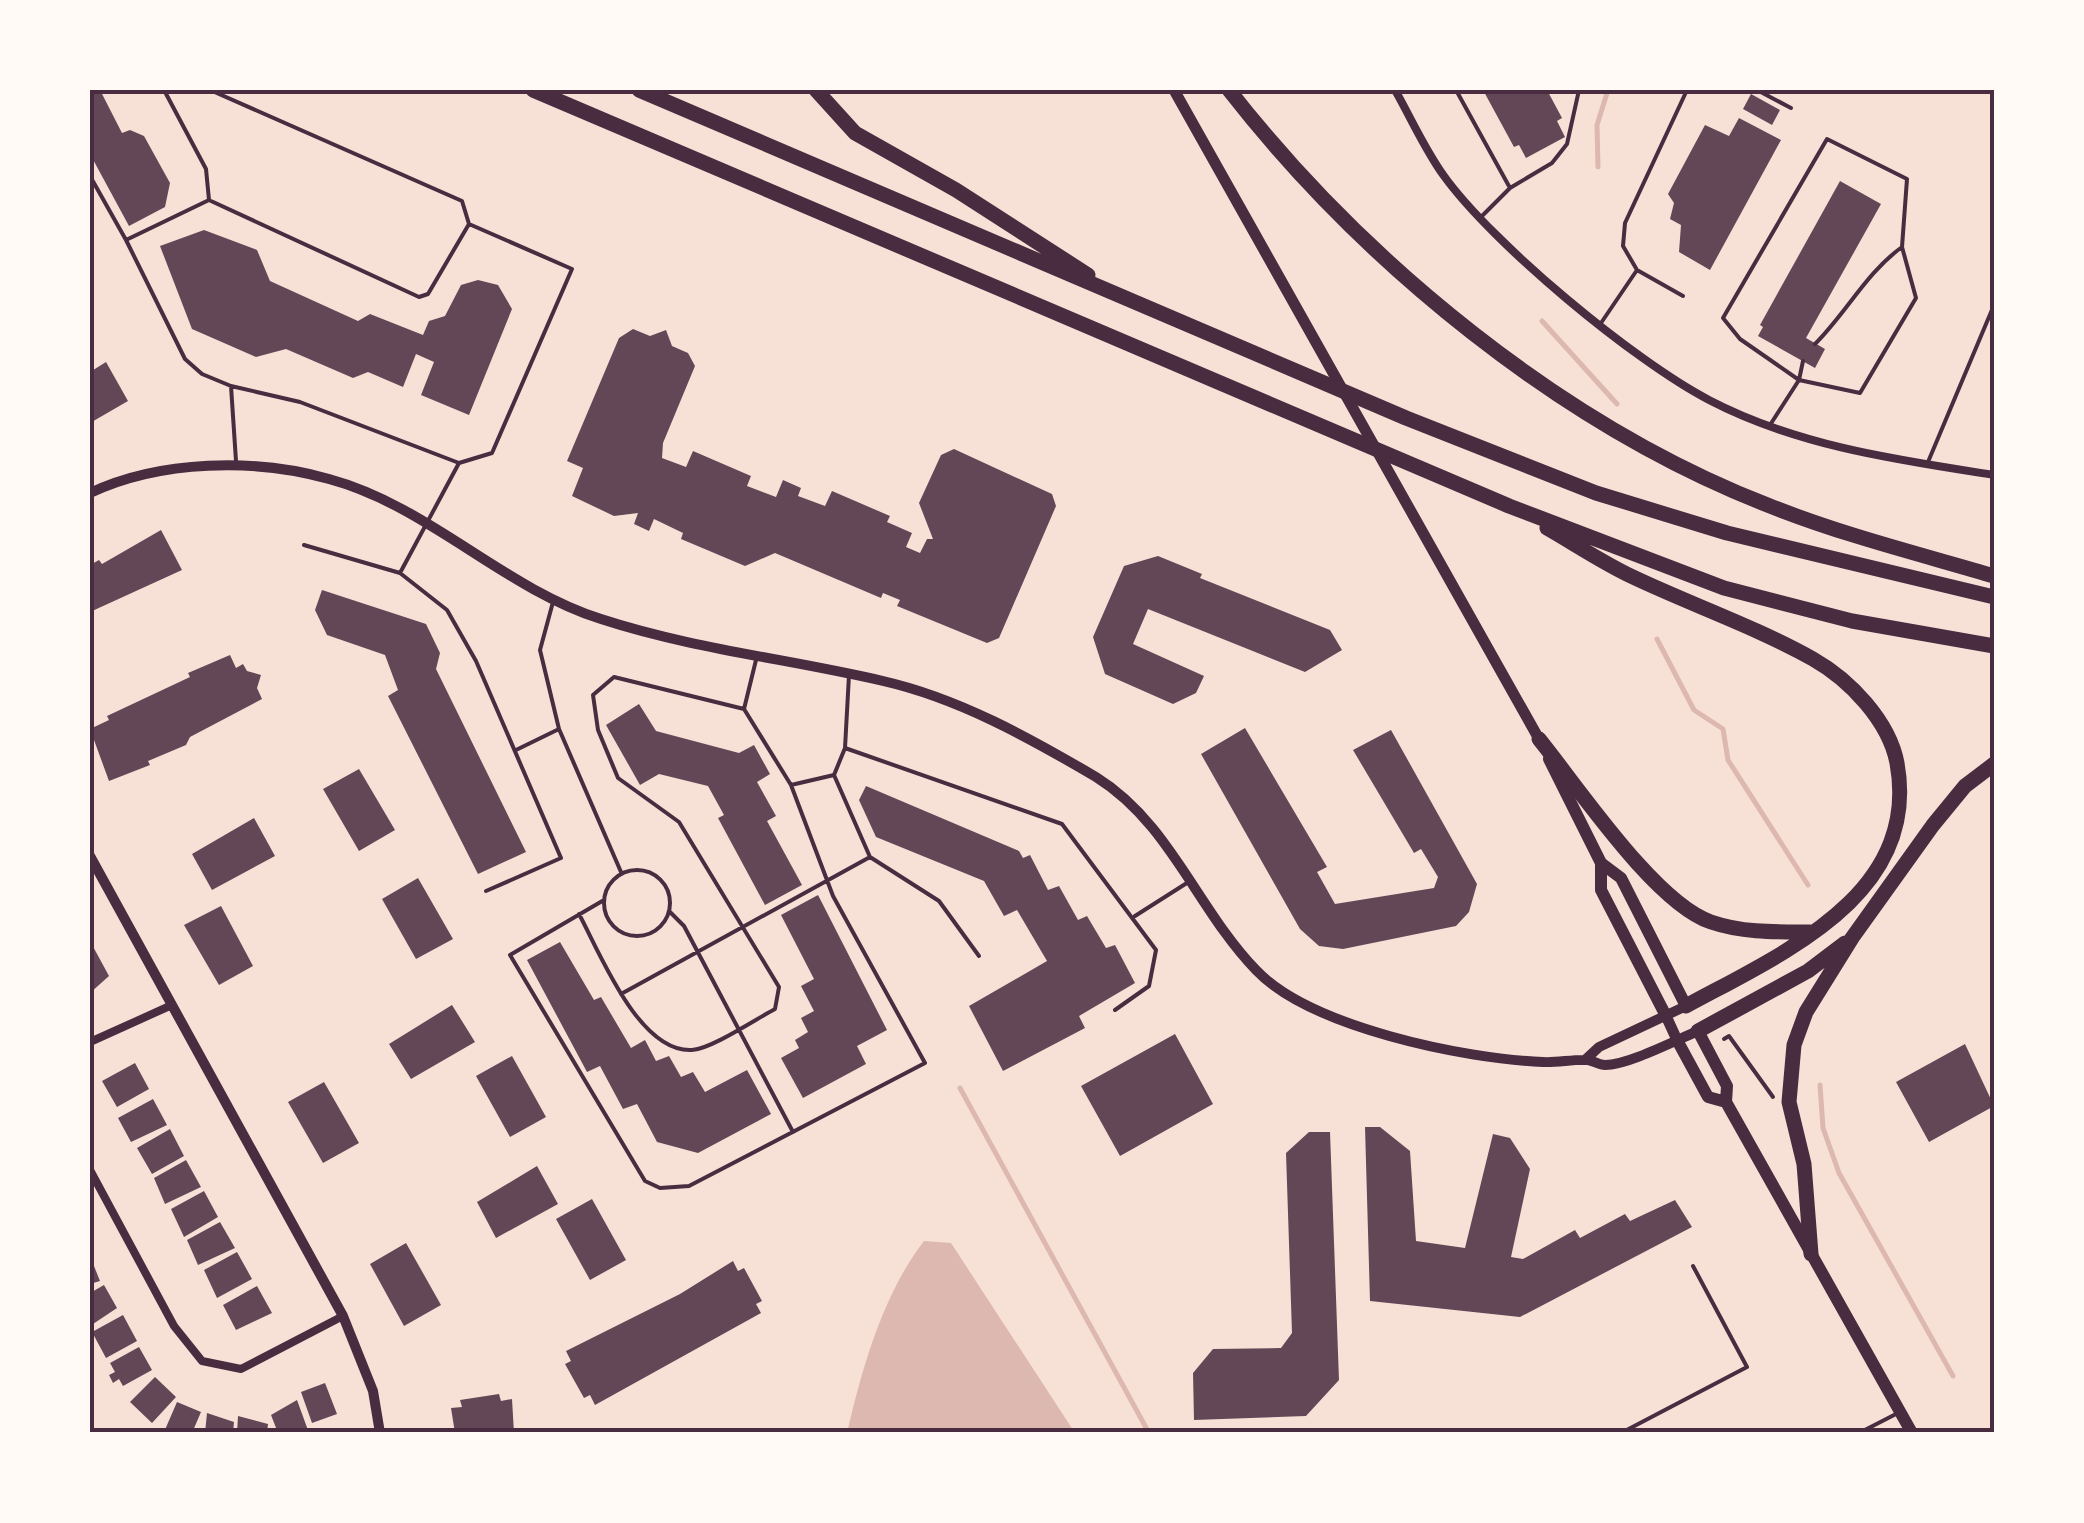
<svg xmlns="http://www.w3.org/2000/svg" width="2084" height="1523" viewBox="0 0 2084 1523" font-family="'Noto Sans',sans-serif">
<rect width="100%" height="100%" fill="#f7e1d7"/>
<path fill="#dcb8b0" d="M924,1241l27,2 124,190h-228c15,-65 36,-139 77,-192z"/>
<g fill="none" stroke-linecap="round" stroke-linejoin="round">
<path stroke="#dcb8b0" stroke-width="5" d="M1598,167l-1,-42 11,-35
M1542,321l75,83
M1657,639l37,71 29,19 5,31 80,125
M1820,1085l3,43 16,45 114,203
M960,1088l189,345"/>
</g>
<path fill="#644757" d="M90,90h10l22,43 8,-3 14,6 26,47 -5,24 -36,19 -39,-72z
M1483,90h64l15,28 -5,3 8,16 -39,21 -7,-13 -5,2z
M1751,94l29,16 -8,15 -29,-16z
M1739,118l42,22 -71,130 -31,-18 2,-27 -11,-6 4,-16 -6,-9 37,-69 24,11z
M1840,181l41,23 -75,134 19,11 -10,19 -57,-32 5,-9 -3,-2z
M204,230l53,20 13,31 88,40 12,-7 53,21 6,-14 16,-5 16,-31 17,-5 20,5 14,24 -43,106 -48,-20 13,-33 -18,-8 -13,33 -35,-15 -15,6 -67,-29 -30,8 -64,-28 -32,-83z
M633,329l17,7 16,-6 6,16 16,7 7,13 -32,77 -1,15 24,9 7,-16 58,25 -4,10 29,11 7,-17 18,8 -3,8 27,10 7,-15 58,25 -3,6 25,11 -6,14 14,6 7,-14h6l-14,-36 22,-48 13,-6 98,45 4,12 -57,132 -12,5 -90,-37 3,-6 -17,-7 -2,5 -106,-45 -30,13 -64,-27 2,-6 -29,-14 -5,12 -15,-7 4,-11 -24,3 -42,-20 11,-28 -16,-7 52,-123z
M106,362l22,39 -38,22v-51z
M161,530l21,40 -92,42v-47l9,-5 3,4z
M1158,556l44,18 -2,4 130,52 12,20 -37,22 -157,-63 -15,35 71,32 -8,17 -23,11 -68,-30 -12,-37 31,-71z
M322,590l104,34 14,29 -4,16 90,183 -48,22 -90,-178 10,-6 -13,-35 -58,-20 -12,-25z
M230,655l6,13 7,-4 4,7 14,4 -4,13 5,11 -72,38 -4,8 -38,16 2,4 -41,16 -19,-52 19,-9 -2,-4 83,-39 -2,-4z
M639,704l17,27 83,22 15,-8 16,29 -13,8 19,34 -9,5 35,64 -37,20 -47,-87 6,-3 -16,-29 -49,-12 -19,11 -34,-60z
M1245,728l82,139 -10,5 18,32 99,-16 4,-11 -17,-28 -7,4 -61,-103 38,-20 86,154 -8,28 -13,14 -113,23 -24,-3 -19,-17 -99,-175z
M359,769l36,61 -36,21 -36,-62z
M866,786l153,65 4,7 7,-3 18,35 11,-4 19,34 9,-4 19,32 9,-3 20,38 -56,33 6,12 -82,43 -34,-65 78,-45 -30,-51 -13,6 -20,-35 -108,-44 -17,-37z
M254,818l21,38 -63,34 -20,-36z
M418,878l35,61 -37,20 -34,-60z
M818,895l69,135 -30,16 9,18 -63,34 -22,-40 18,-10 -4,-8 13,-8 -7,-14 13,-7 -13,-25 13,-7 -33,-64z
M221,906l32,60 -34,19 -35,-60z
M90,941l19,35 -19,17z
M560,942l34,58 7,-3 30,51 14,-8 11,21 13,-5 12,21 12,-5 12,20 42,-22 24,44 -73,39 -41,-11 -20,-38 -14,5 -23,-43 -13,6 -60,-112z
M452,1005l23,37 -64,37 -22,-35z
M1175,1034l38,70 -93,52 -39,-70z
M1965,1044l29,62 -65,36 -33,-60z
M512,1056l34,61 -36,20 -34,-61z
M135,1063l14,26 -32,18 -15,-26z
M324,1082l35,61 -36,20 -35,-61z
M153,1099l14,26 -36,17 -13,-24z
M1365,1127h15l30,24 6,90 49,7 28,-114 17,4 20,31 -19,88 12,2 52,-29 5,8 45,-24 5,7 45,-21 17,27 -172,90 -150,-16z
M170,1129l14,27 -32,18 -15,-26z
M1309,1132h21l9,248 -33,36 -112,4 -1,-47 20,-24 68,-1 11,-15 -6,-180z
M186,1160l15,27 -36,17 -11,-26z
M537,1166l21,38 -62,34 -19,-36z
M204,1191l14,26 -34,20 -13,-28z
M592,1199l34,61 -36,20 -34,-61z
M220,1222l15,26 -37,17 -11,-25z
M406,1243l35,62 -37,21 -34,-62z
M237,1252l15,27 -35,19 -13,-28z
M90,1256l10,25 -10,3z
M733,1261l5,10 6,-3 18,33 -6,3 5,9 -166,92 -5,-10 -6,3 -19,-34 6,-3 -5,-10 114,-57z
M104,1285l13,23 -27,18v-33z
M257,1286l15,27 -36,17 -13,-25z
M123,1315l14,26 -31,17 -14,-26z
M139,1347l13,23 -29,16 -4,-7 -6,4 -4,-8 6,-3 -5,-9z
M155,1377l21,20 -24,26 -22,-21z
M325,1383l12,31 -25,9 -11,-31z
M499,1394l2,7 11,-2 2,34h-59l-4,-25 11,-1 -2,-7z
M297,1400l12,33h-31l-7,-18z
M177,1402l24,10 -9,21 -28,-1z
M207,1413l27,9 -1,11h-28z
M238,1416l30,8 -1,9h-30z"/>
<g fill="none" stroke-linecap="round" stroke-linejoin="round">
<path stroke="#4a2c40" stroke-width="4" d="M1724,1039l5,-3 44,61"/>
<path stroke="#4a2c40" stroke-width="4" d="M164,90l42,79 3,31 -83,40 59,119 17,15 29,12
M210,90l252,111 7,23 103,45 -80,184 -33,10
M1456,90l54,98
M1757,90l34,18
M90,176l36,64
M211,201l208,96 9,-3 41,-70
M1480,218l30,-30 42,-25 15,-19 12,-54
M1637,270l46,26
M90,286v19
M1601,323l36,-53 -14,-24 2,-23 62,-133
M1815,344c32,-32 51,-71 87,-97
M1770,425l29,-45 61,13 56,-95 -14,-51 5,-68 -80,-40 -104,179 17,21 59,41 4,-19
M236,461l-5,-75 69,16 159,61 -59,110 -96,-28
M1928,462l66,-157
M400,573l47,37 29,51 85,197 -75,33
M849,675l-4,73 -11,27 36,82 69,44 40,55
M744,709l12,-49
M559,729l62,143
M845,748l217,76 94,126 -7,36 -34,24
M516,750l43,-21 -19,-79 13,-48
M791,785l43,-10
M604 903a33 33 0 1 1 66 0a33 33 0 1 1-66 0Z
M669,911l15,15 109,206
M579,914c21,39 60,139 113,136 19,-1 64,-31 83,-41l4,-22 -100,-165 -61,-44 -20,-48 -5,-35 21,-18 130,32 47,76 42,111 92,167 -236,123 -29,2 -15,-7 -135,-226 94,-55
M1135,916l55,-35
M621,994l249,-137
M1621,1433l126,-66 -54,-101
M1734,1433h10
M1859,1433l37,-19"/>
<path stroke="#4a2c40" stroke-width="8" d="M1395,90c16,28 30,60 49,86 49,68 190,185 265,224 88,46 188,60 285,75
M90,1042l82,-37
M90,1170l84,156 28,35 39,8 102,-53"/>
<path stroke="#4a2c40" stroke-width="10" d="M90,493c70,-33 165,-35 239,-14 100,27 174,109 272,140 92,30 188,40 282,62 75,17 147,57 213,96 74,46 101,132 160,193 54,57 208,89 287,92 14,1 30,-3 45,-2 6,1 11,5 17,5 23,0 71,-25 93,-34
M90,856l253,460 30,75 7,42
M1585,1060l14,-13 87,-41"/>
<path stroke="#4a2c40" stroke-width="11" d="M1174,90l365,649
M1666,1016l11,24"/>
<path stroke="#4a2c40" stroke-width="12" d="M1549,759l52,104v27l65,126
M1601,863l20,15 65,128
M1698,1031l29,55 -1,16 186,331
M1677,1040l31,57 18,5"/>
<path stroke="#4a2c40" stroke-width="15" d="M533,90l976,416 215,82 128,33 142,25
M639,90l767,328 190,75 131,40 267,64
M816,90l39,43 101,57 132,85
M1229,90c135,173 334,336 541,416 73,29 149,48 224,70
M1547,528c28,16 56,35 86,49 59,28 123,50 180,82 37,21 76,62 84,104 24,132 -114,190 -211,243
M1539,739c39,48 116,164 172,183 32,11 65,10 99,10
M1698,1031l110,-60 37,-28
M1811,1254l-7,-90 -15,-62 5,-57 12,-33 46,-74 81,-113 32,-39 29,-22"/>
</g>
<rect width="2084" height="1523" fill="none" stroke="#fffaf5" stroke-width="185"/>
<rect x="92" y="92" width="1900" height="1338" fill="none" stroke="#4a2c40" stroke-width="4"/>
</svg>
